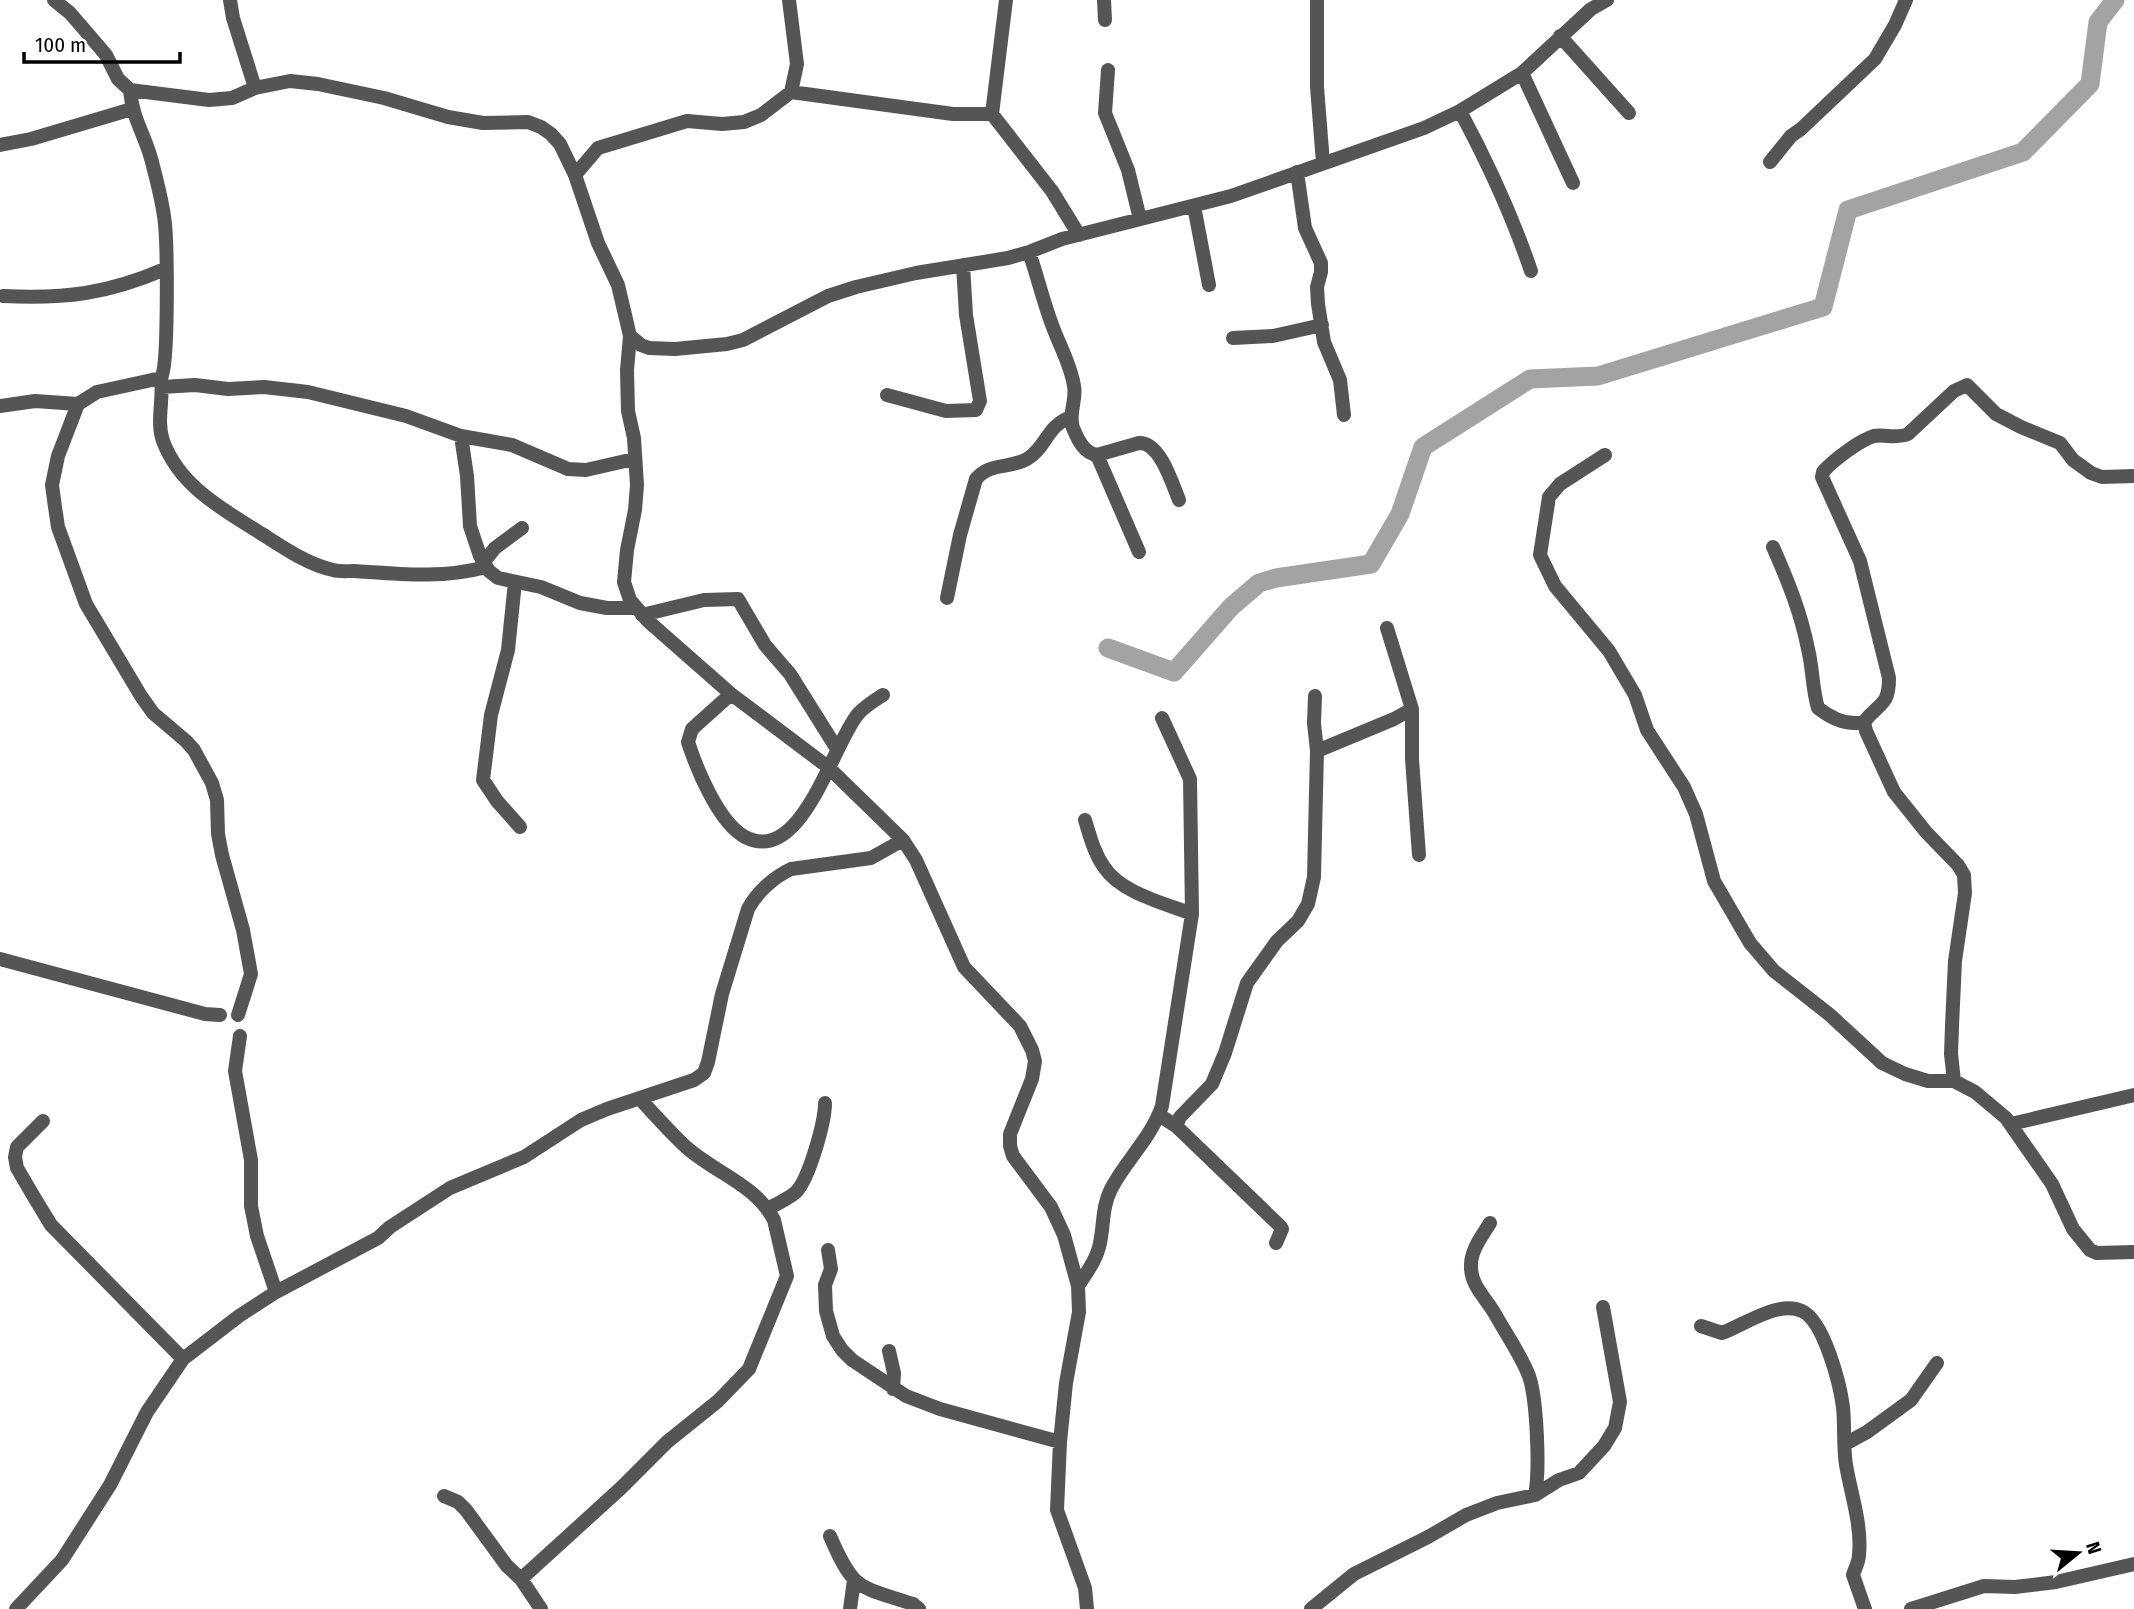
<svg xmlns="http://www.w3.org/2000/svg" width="2134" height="1609" viewBox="0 0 2134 1609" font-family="'Fira Sans Condensed',sans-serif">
<rect width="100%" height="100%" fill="#fff"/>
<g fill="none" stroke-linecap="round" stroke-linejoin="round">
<path stroke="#a3a3a3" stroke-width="19" d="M1108,648l66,24 57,-65 28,-24 17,-5 95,-14 29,-50 23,-67 107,-68 68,-3 225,-69 25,-97 175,-58 67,-68 8,-62 17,-22"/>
<path stroke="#555" stroke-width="14" d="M54,0l16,13 19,22 17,20 12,24 12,11 79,10 23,-2 23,-10 35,-7 28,3 66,14 64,19 35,6 45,-1 13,5 10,7 9,10 15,31 23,68 20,42 12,51 11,9 8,3 26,1 52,-5 16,-4 85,-44 28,-9 60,-14 92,-15 21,-6 33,-13 169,-43 193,-68 36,-17 62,-38 69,-64 16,-9
M230,0l3,18 22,70
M789,0l8,64 -6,28
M1104,0l1,20
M1317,0v87l6,76
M1560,36l69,77
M1108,70l-3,43 23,57 12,49
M1522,73l51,110
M130,90c2,29 17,48 23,76 5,19 10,38 12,58 2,21 4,142 -4,154l-64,14 -19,12 -20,52 -6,29 3,22 3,20 28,77 55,92 12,17 33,28 8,9 18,33 5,17 1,34 4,21 21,75 8,44 -13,41
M1460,111c28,52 52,104 71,160
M992,114l14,-114
M0,145l31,-6 101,-30
M1770,162l21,-26 10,-7 74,-70 20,-34 11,-25
M1297,172l8,56 16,35v9l-4,15 1,17 6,38 16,38 4,35
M575,175l23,-27 89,-27 35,3 22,-2 17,-7 30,-23 162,22h39l60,77 27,44
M1194,206l15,79
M1029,252c9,26 15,53 25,78 7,18 17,36 20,56 3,14 -6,27 -1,42 5,12 11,25 24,27l42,-12c21,-1 33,40 40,57
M3,296c62,3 104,-2 162,-27
M630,336l-3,34 1,41 6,27 3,47 -2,25 -8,40 -3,32 6,18 18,21 83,73 97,73 75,73 13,20 48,107 56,59 12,24 3,11 -3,18 -22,55v12l3,10 38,51 13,28 14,51 1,26 -13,71 -6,59 -3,68 28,78 2,21
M1233,338l40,-2 49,-11
M161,378c3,21 -5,43 2,63 17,46 61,69 99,93 22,14 45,30 71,36 7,2 14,1 21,1 45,3 88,8 132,-4
M162,387l33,-2 33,4 36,-2 44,5 98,24 55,20 51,9 56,24 18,1 48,-11
M887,395l59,16 30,-1 4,-9 -14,-86 -3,-50
M0,406l35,-5 43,3
M461,436l6,40 3,50 10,30 9,15 9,7 43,9 39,16 27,5h28
M1097,455l42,97
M1605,455l-45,29 -11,13 -9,58 15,31 54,65 26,44 12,35 37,57 12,27 18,67 36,62 24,28 56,44 52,48 23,11 23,7h26l21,11 31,26 46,66 21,45 17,21 7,3 37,-1
M1773,547c15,34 28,66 35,102 5,20 4,39 10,59 14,11 29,18 46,14
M483,563l12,-15 27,-20
M515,582l-7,68 -17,65 -8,65 14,21 23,26
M947,598l13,-63 16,-56c14,-17 34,-10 51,-20 20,-12 19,-33 44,-42
M642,615l62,-15 34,-1 27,46 25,29 47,75
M731,694l-39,35 -4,13c9,28 31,81 57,95 57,29 87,-92 113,-123 7,-8 17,-14 25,-19
M1412,709v50l7,96
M1317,751l77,-32 18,-10 -25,-81
M1085,820c5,16 9,33 19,47 17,26 60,36 88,47
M0,959l205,55 15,1
M240,1036l-5,35 16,89v46l6,30 19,56
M1954,1081l-3,-27 1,-28 3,-65 10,-68 -1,-18 -6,-10 -32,-33 -32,-40 -28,-61 -2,-9c15,-20 25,-15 25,-44l-29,-117 -38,-84 1,-5c9,-11 37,-32 51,-36 11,-2 23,3 34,-2l46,-43 13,-6 29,29 25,13 39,16 13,17 18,13 11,4 32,-1
M1159,1115l17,11 104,100 2,3 -6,14
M43,1121l-26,26 -2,10 2,11 17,29 17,28 132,134
M2011,1124l123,-29
M1176,1126l4,-9 32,-33 13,-31 22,-70 30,-42 21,-20 10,-17 6,-27 3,-126 -3,-28 1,-27
M767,1209c10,-5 21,-10 29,-17 13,-13 29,-70 29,-89
M828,1250l3,19 -6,16 1,26 7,25 9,14 10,10 54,36 34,13 120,33
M1078,1286c9,-14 19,-27 22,-43 4,-19 2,-36 11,-54 15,-29 40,-51 51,-83l30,-192 -2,-135 -28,-61
M1701,1326l21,7c22,-8 56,-33 80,-22 22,10 38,73 41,96 2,19 0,39 3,58 5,29 16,60 13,90 0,7 -4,13 -6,20l12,34
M889,1351l5,22 -1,16
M1845,1444l22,-12 44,-32 26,-37
M1535,1495l24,-15 20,-7 25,-27 11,-18 5,-26 -17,-95
M444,1496l14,6 8,8 41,56 14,13 20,30
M830,1536c24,56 29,50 83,68l6,5
M521,1579l100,-91 46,-46 51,-41 31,-32 38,-93 -13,-56c-19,-36 -59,-47 -88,-73 -16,-15 -31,-32 -46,-48
M16,1609l46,-49 48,-75 37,-73 36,-53 56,-43 37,-24 102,-54 12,-11 60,-39 74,-31 57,-37 26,-11 87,-29 10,-7 4,-11 14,-68 26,-85c9,-17 26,-32 43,-40l80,-11 32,-18
M850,1609l4,-29
M1311,1609l43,-35 74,-37 38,-22 31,-12 38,-8c5,-24 2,-96 -6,-119 -8,-21 -23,-42 -34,-62 -9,-16 -24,-28 -24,-47 -1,-16 11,-31 19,-44
M1911,1609l73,-23 31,1 41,-5 78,-18"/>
</g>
<g transform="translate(2078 1553) rotate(72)" stroke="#ffffff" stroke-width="5" paint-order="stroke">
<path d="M0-5L12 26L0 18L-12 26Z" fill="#000000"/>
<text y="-10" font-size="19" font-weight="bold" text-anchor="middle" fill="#000000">N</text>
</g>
<path d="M24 52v10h156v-10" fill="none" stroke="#000000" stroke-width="3.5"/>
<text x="35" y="52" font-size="21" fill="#000000" stroke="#ffffff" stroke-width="5" paint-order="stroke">100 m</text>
</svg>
